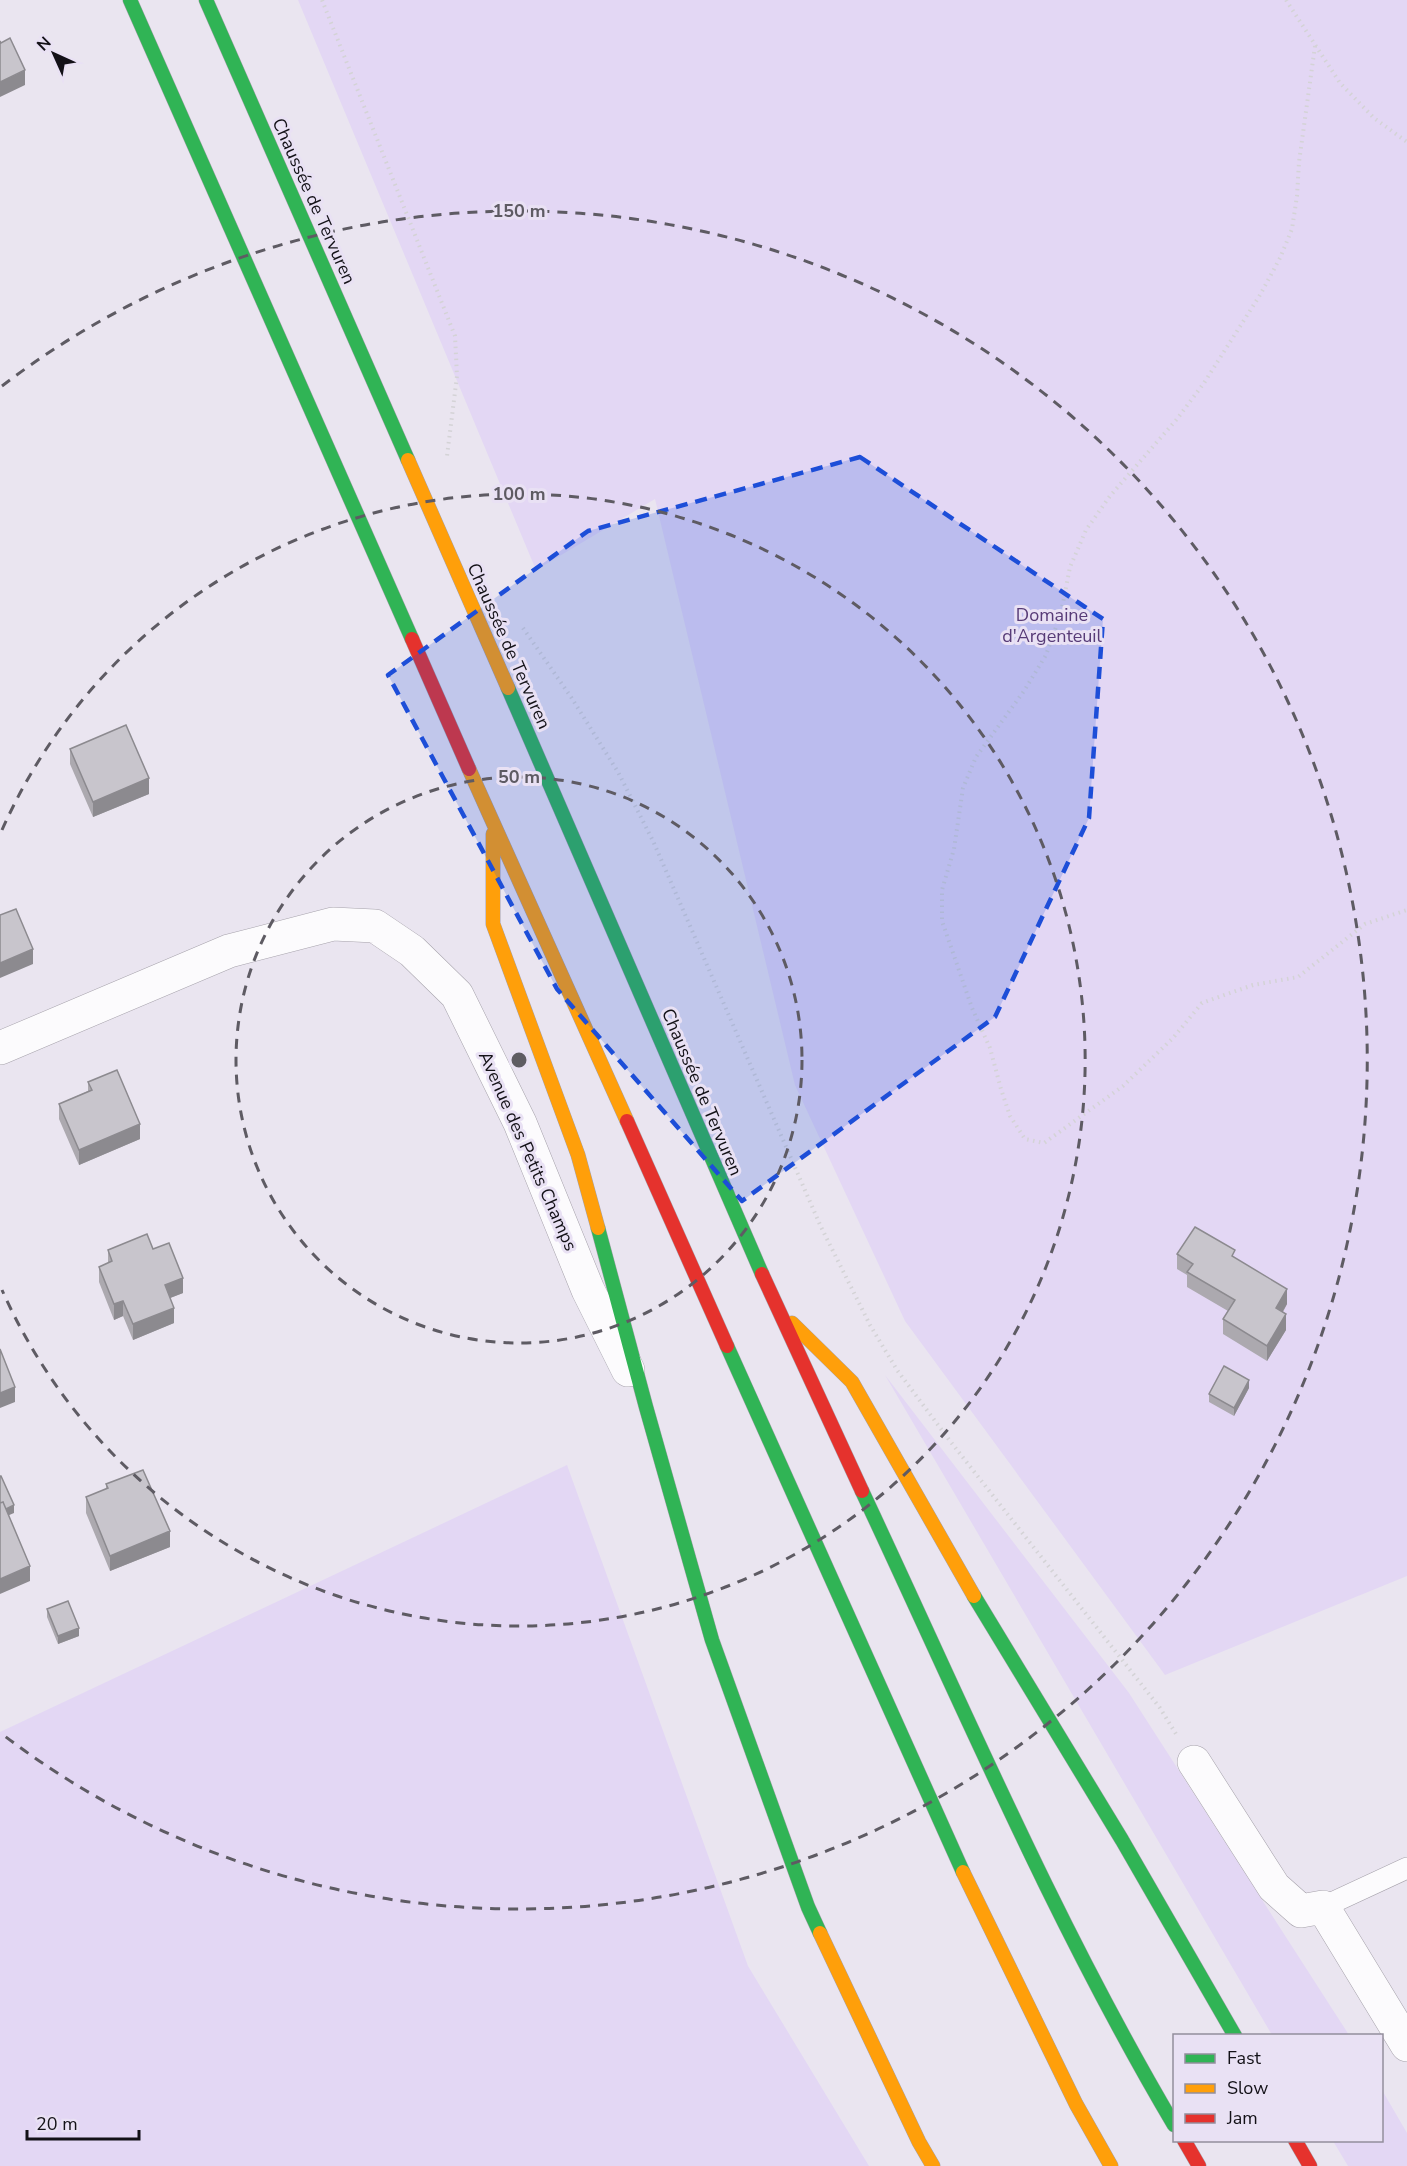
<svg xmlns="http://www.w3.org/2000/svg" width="1407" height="2166" viewBox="0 0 1407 2166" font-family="'Nunito Sans',sans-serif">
<rect width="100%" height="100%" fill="#eae5f0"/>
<path fill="#e3d7f4" d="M298,0h1109v1576l-242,99 -260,-354 -110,-236 -140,-586 -119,71z
M885,1375l244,318 220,342h-77z
M567,1465l181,501 121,200h-869v-434z
M1382,2090l25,43v33h-59l-15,-25 49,-1z"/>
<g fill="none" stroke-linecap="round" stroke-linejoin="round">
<defs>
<path id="lane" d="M1323,1907l84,-39"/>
<path id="street" d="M0,1048l229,-97 104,-27 42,2 37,25 45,44 63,128 68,167 40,80
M1194,1762l80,125 27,24 22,-4 84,138"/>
<path id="fast" d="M130,0l282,639
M206,0l202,460
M508,688l254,586
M598,1228l48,179
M727,1346l236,526
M646,1407l66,233 96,267 12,26
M862,1491c100,213 192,431 312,634
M974,1596l148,244 113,196"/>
<path id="slow" d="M408,460l100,228
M469,769l158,352
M493,834v90l85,231 20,73
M792,1323l60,59 122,214
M963,1872l113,232 35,62
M820,1933l99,209 14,24"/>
<path id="jam" d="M412,639l57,130
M627,1121l100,225
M762,1274l100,217
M1184,2140l15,26
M1295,2140l15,26"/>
</defs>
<use href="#lane" stroke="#a6a2ab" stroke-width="22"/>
<use href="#street" stroke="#a6a2ab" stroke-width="34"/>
<use href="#fast" stroke="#a6a2ab" stroke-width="15"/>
<use href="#slow" stroke="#a6a2ab" stroke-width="15"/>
<use href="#jam" stroke="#a6a2ab" stroke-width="15"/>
<path stroke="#d4d3d6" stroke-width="4" stroke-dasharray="1.5 4.5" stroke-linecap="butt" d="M322,0l133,336 2,40 -10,80
M1286,0l54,83 34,35 33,24
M1315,46l-16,116 -2,34 -5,33 -12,29 -20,37 -56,88 -27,36 -67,77 -24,34 -16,37 -9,46 -15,42 -22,36 -48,66 -13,31 -9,61 -12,41v31l30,87 18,40 11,41 9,27 15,23 19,4 79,-57 50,-48 29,-35 51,-18 45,-8 67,-53 42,-14
M523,628l48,69 47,75 35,69 168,386 49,98 27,45 53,71 210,267 16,26"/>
<use href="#lane" stroke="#fcfbfd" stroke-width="21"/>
<use href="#street" stroke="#fcfbfd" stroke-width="33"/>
<use href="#fast" stroke="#30b455" stroke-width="14"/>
<use href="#slow" stroke="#ff9f0a" stroke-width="14"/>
<use href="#jam" stroke="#e5322d" stroke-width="14"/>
</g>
<path fill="#aca9af" d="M70,749l79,45 -56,23 -23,-53z
M88,1082l52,57 -61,26 -20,-46v-15l29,-13z
M153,1249l30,44 -13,5 4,25 -41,17 -10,-24 -9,4 -15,-38v-15l9,-4v-13z
M1177,1254l58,4 52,46 -4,8 3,18 -19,31 -44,-27v-15l5,-8 -41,-24v-12l-10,-6z
M1249,1388l-15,28 -25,-14v-8z
M106,1484l64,63 -60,24 -24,-58v-16l20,-8z
M47,1609l32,27 -21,8 -11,-27z"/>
<path fill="#8c8a8f" d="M25,70v15l-25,12v-15z
M149,778v16l-56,23v-15z
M33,949v15l-33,14v-15z
M140,1124v15l-61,26v-15z
M183,1278v15l-18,7v-15z
M1287,1289v15l-11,19v-15z
M123,1301v15l-9,4v-16z
M174,1308v15l-41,17v-16z
M1286,1314v16l-19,31v-15z
M1249,1380v8l-15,28v-8z
M15,1387v15l-15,6v-15z
M14,1505v8l-14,6v-8z
M170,1531v16l-60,24v-15z
M30,1566v15l-30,13v-15z
M79,1628v8l-21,8v-8z"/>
<path fill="#c8c5cc" stroke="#8c8a8f" stroke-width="1.5" d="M10,38l15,32 -25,12v-41l1,2z
M126,725l23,53 -56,24 -23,-53z
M16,909l17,40 -33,14v-48z
M117,1070l23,54 -61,26 -20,-46 33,-14 -4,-8z
M1195,1227l40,23 -3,6 55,33 -11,19 10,6 -19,32 -44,-27 12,-19 -48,-28 6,-8 -16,-10z
M147,1234l6,15 16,-6 14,35 -18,7 9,23 -41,16 -10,-23 -9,3 -15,-37 13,-6 -4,-11z
M0,1349l15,38 -15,6z
M1224,1366l25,14 -15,28 -25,-14z
M143,1470l27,61 -60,25 -24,-59 22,-9 -2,-4z
M0,1476h1l13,29 -8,4 -3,-7 -3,1z
M3,1502l27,64 -30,13v-76z
M68,1601l11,27 -21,8 -11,-27z"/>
<path fill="#1d4ed8" fill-opacity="0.2" stroke="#1d4ed8" stroke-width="4.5" stroke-dasharray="12 8" stroke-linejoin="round" d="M860,457l243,162 -14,199 -94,199 -253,184 -185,-212 -169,-314 200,-144z"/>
<g fill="none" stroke="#5e5b63" stroke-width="3" stroke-dasharray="10 8">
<circle cx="519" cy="1060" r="283"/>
<path d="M2 830A566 566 0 1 1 2 1290"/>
<path d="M2 386A849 849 0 1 1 2 1734"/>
</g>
<g text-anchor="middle" stroke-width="6" stroke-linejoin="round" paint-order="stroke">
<g font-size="18" fill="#131117" stroke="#e9e1f4">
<text transform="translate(314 201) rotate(66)" y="6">Chaussée de Tervuren</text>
<text transform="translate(509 646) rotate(66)" y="6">Chaussée de Tervuren</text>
<text transform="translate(702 1092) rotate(67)" y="6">Chaussée de Tervuren</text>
<text transform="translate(528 1151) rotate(66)" y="6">Avenue des Petits Champs</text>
</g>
<g font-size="18" fill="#573b77" stroke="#e9e1f4">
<text x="1052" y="621">Domaine<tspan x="1052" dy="21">d'Argenteuil</tspan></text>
</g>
</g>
<circle cx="519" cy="1060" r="9" fill="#5e5b63" stroke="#e9e1f4" stroke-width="3"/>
<g font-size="18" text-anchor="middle" font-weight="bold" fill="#5e5b63" stroke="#e9e1f4" stroke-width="6" stroke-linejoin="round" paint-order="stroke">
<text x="519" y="217">150 m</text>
<text x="519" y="500">100 m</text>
<text x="519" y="783">50 m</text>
</g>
<rect x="1173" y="2034" width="210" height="108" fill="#e9e1f4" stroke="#938e9c" stroke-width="1.5"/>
<rect x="1185" y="2054" width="30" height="9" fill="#30b455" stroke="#938e9c" stroke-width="1.5"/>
<text x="1227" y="2064" font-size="18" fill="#131117">Fast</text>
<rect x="1185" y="2084" width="30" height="9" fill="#ff9f0a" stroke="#938e9c" stroke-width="1.5"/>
<text x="1227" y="2094" font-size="18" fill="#131117">Slow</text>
<rect x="1185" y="2114" width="30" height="9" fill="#e5322d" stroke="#938e9c" stroke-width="1.5"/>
<text x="1227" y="2124" font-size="18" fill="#131117">Jam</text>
<g transform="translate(54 54) rotate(315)" stroke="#e9e1f4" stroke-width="4.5" paint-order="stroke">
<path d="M0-4.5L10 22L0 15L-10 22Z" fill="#131117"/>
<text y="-9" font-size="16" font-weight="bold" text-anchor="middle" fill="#131117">N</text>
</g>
<path d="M27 2130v9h112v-9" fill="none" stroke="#131117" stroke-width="3"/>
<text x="36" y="2130" font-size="18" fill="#131117" stroke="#e9e1f4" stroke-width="4.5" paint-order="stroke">20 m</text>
</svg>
